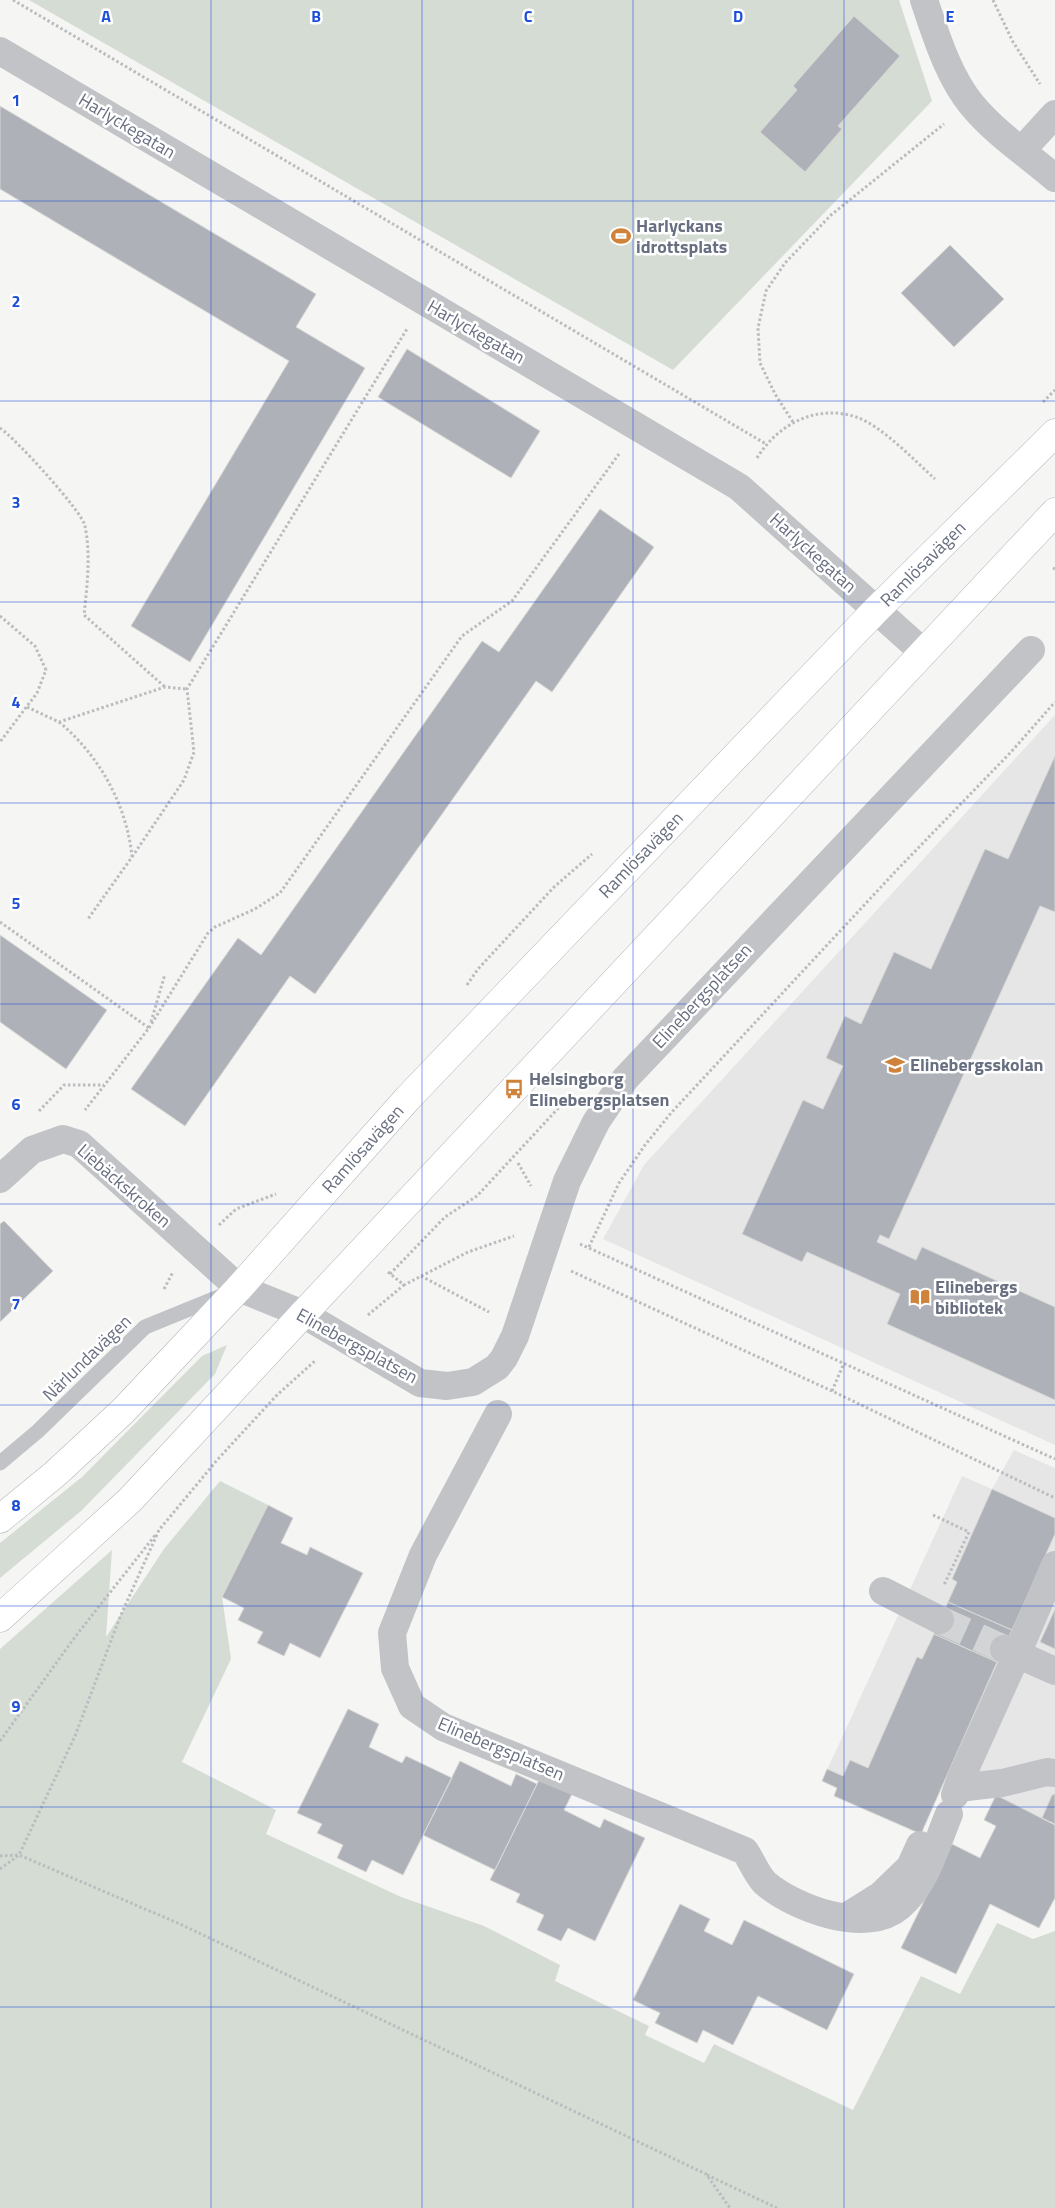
<svg xmlns="http://www.w3.org/2000/svg" width="1055" height="2208" viewBox="0 0 1055 2208" font-family="'Titillium Web',sans-serif">
<rect width="100%" height="100%" fill="#f5f5f3"/>
<path fill="#e6e6e6" d="M1055,715v730l-452,-206 41,-74z
M1014,1450l41,18v356l-108,-50 -26,60 -87,-38 3,-8 -15,-7 140,-305 30,13z"/>
<path fill="#d5dcd4" d="M29,0h870l33,101 -259,269z
M227,1345l-12,29 -134,137 -81,67v-35l82,-66 120,-121z
M220,1481l48,24 -46,92 9,62 -49,103 94,48 -10,24 135,63 83,29 76,39 -5,16 94,45 -4,9 59,28 10,-19 139,66 68,-134 39,18 37,-71 36,16 22,-8v277h-1055v-559l112,-99 -6,87 58,-88z"/>
<path fill="#aeb1b8" stroke="#d7d7d5" d="M854,16l46,40 -62,70 4,3 -37,43 -45,-40 37,-42 -4,-4z
M0,106l316,188 -20,33 69,41 -175,294 -59,-36 158,-265 -289,-172z
M950,245l54,54 -50,48 -53,-54z
M407,349l133,82 -29,47 -133,-81z
M600,509l54,38 -102,145 -16,-11 -221,313 -25,-18 -105,150 -54,-37 107,-151 23,17 221,-314 17,11z
M1055,756v156l-15,-6 -151,333 -9,-4 -3,7 39,18 6,-13 133,60v93l-168,-76 13,-30 -93,-42 -5,10 -60,-28 61,-134 20,9 20,-43 -17,-8 19,-42 16,8 33,-72 37,17 54,-120 23,10z
M0,935l107,75 -41,59 -66,-47z
M4,1221l49,50 -53,51v-98z
M992,1489l63,29v16l-43,96 -64,-28 9,-20 -5,-3z
M268,1505l25,13 -12,25 26,12 3,-8 53,26 -43,85 -30,-15 -6,13 -27,-13 6,-11 -25,-12 6,-12 -22,-11z
M948,1602l64,28 -15,32 -63,-28z
M1055,1609v40l-15,-7z
M934,1634l63,28 -76,172 -87,-38 3,-8 -15,-7 5,-12 16,7 7,-16 18,8 49,-111 5,2z
M348,1709l31,15 -10,23 33,16 4,-7 46,22 -49,97 -31,-15 -6,12 -29,-14 6,-13 -26,-12 5,-9 -25,-11z
M460,1761l51,25 5,-12 21,10 -42,86 -72,-35z
M542,1774l32,16 -10,20 36,18 4,-9 41,19 -50,103 -27,-13 -7,13 -24,-11 7,-15 -28,-13 4,-8 -30,-14z
M1055,1794v30l-13,-6 10,-23z
M996,1795l59,30v73l-16,30 -49,-24 -34,70 -55,-26 51,-104 28,14 16,-32 -12,-6z
M680,1904l30,15 -6,12 28,14 12,-25 110,54 -27,56 -69,-34 -25,49 -30,-15 -6,13 -42,-20 5,-10 -27,-13z"/>
<g fill="none" stroke-linecap="round" stroke-linejoin="round">
<path stroke="#d2d4d6" stroke-width="28" stroke-dasharray="28 14" stroke-linecap="butt" d="M940,1620l64,29"/>
<defs>
<path id="secondary" d="M239,1288l169,-190 110,-115 358,-373 179,-177
M303,1314l752,-802"/>
<path id="highway" d="M0,1519l55,-45 68,-63 116,-123
M0,1618l130,-118 173,-186"/>
</defs>
<use href="#secondary" stroke="#b6b8be" stroke-width="29"/>
<use href="#highway" stroke="#b4b6ba" stroke-width="29"/>
<path stroke="#bbbcbf" stroke-width="3" stroke-dasharray="2.5 2.5" stroke-linecap="butt" d="M13,0l753,444
M993,0l20,42 27,42
M1043,402l12,-12
M793,422l-18,-28 -15,-31 -2,-35 8,-37 19,-28 46,-48 113,-91
M0,428c15,10 82,83 85,98 6,29 2,60 -1,89l81,72
M757,458c21,-34 59,-54 99,-41 25,8 59,44 79,62
M1053,568l2,1
M0,616l35,30 11,24 -9,23 -37,49
M27,707l32,15 106,-35 22,2
M59,722c40,33 68,83 73,135l-44,62
M132,857l52,-77 10,-28 -7,-63 220,-360
M0,922l149,106 -64,82
M467,985l11,-16 76,-82 38,-33
M151,1022l14,-48
M149,1028l59,-95 7,-6 40,-18 25,-16 182,-257 50,-35 107,-147
M39,1111l25,-26h40
M518,1163l13,23
M219,1225l17,-16 40,-15
M580,1244l475,215
M589,1247l30,-64 26,-38 26,-32 223,-240 117,-121 44,-50
M571,1271l261,120 223,107
M388,1272l16,13 64,-33 46,-16
M390,1274l55,-57 32,-21 87,-94 3,3
M421,1276l68,36
M164,1289l9,-17
M368,1315l36,-30
M832,1391l12,-28
M933,1515l36,17 -25,53
M0,1741l75,-104 81,-103
M0,1856l19,-1 161,69 526,250 24,34
M0,1869l19,-14 56,-119 45,-119 39,-87 59,-71 59,-64 39,-35
M707,2175l70,33"/>
<path stroke="#c2c3c7" stroke-width="15" d="M0,1463l38,-32 107,-104 81,-33"/>
<path stroke="#c2c3c7" stroke-width="28" d="M924,0c12,35 24,76 48,105 23,28 55,49 83,73
M0,51l739,436 184,165
M1022,150l33,-36
M0,1179l32,-29 31,-11 16,5 160,144 64,26 117,69 27,3 26,-4 24,-15 7,-9 11,-22 52,-155 29,-59 29,-43 406,-429
M498,1414l-75,141 -31,78 3,35 17,38 31,21 302,124c6,9 12,24 20,32 29,25 101,52 134,24 27,-22 37,-62 50,-93
M883,1591l57,29
M1004,1649l13,5 38,-89
M958,1788l44,-5 45,-11 8,1
M955,1795l6,-17 56,-124 38,17
M849,1915l32,-20 29,-28 10,-22"/>
<use href="#secondary" stroke="#fff" stroke-width="28"/>
<use href="#highway" stroke="#fff" stroke-width="28"/>
</g>
<path fill="none" stroke="#1d4ed8" stroke-width="1" stroke-opacity="0.55" d="M211,0v2208M422,0v2208M633,0v2208M844,0v2208M0,201h1055M0,401h1055M0,602h1055M0,803h1055M0,1004h1055M0,1204h1055M0,1405h1055M0,1606h1055M0,1807h1055M0,2007h1055"/>
<defs>
<symbol id="stadium-bare" viewBox="-9 -9 18 18"><path d="M0-5a6.5 5 0 1 0 0 10a6.5 5 0 1 0 0-10ZM-3.5-1.8h7v3.6h-7Z" fill="#ce823a" stroke="#fff" stroke-width="2.5" paint-order="stroke"/></symbol>
<symbol id="school-bare" viewBox="-9 -9 18 18"><path d="M0-5L7-2L0 1L-7-2ZM-4 1L0 2.5L4 1V4Q0 6-4 4Z" fill="#ce823a" stroke="#fff" stroke-width="2.5" paint-order="stroke"/></symbol>
<symbol id="bus-bare" viewBox="-9 -9 18 18"><path d="M-5-6H5V4H4V6H2V4H-2V6H-4V4H-5ZM-3.5-4V0h7V-4ZM-3.5 1.2v1.5H-2V1.2ZM2 1.2v1.5H3.5V1.2Z" fill="#ce823a" stroke="#fff" stroke-width="2.5" paint-order="stroke"/></symbol>
<symbol id="library-bare" viewBox="-9 -9 18 18"><path d="M-6-4Q-3-5.5-.7-3.5V5Q-3 3-6 4ZM6-4Q3-5.5 .7-3.5V5Q3 3 6 4Z" fill="#ce823a" stroke="#fff" stroke-width="2.5" paint-order="stroke"/></symbol>
</defs>
<g fill-rule="evenodd">
<use href="#stadium-bare" x="607" y="222" width="28" height="28"/>
<use href="#school-bare" x="881" y="1051" width="28" height="28"/>
<use href="#bus-bare" x="500" y="1075" width="28" height="28"/>
<use href="#library-bare" x="906" y="1283" width="28" height="28"/>
</g>
<g text-anchor="middle" stroke-width="5" stroke-linejoin="round" paint-order="stroke">
<g font-size="18" fill="#686f80" stroke="#fff">
<text transform="translate(127 126) rotate(31)" y="6">Harlyckegatan</text>
<text transform="translate(476 332) rotate(30)" y="6">Harlyckegatan</text>
<text transform="translate(813 553) rotate(42)" y="6">Harlyckegatan</text>
<text transform="translate(923 564) rotate(-45)" y="6">Ramlösavägen</text>
<text transform="translate(641 855) rotate(-46)" y="6">Ramlösavägen</text>
<text transform="translate(702 996) rotate(-47)" y="6">Elinebergsplatsen</text>
<text transform="translate(363 1149) rotate(-48)" y="6">Ramlösavägen</text>
<text transform="translate(124 1186) rotate(41)" y="6">Liebäckskroken</text>
<text transform="translate(357 1346) rotate(29)" y="6">Elinebergsplatsen</text>
<text transform="translate(87 1358) rotate(-44)" y="6">Närlundavägen</text>
<text transform="translate(501 1749) rotate(23)" y="6">Elinebergsplatsen</text>
</g>
<g font-size="18" font-weight="bold" fill="#686f80" stroke="#fff" text-anchor="start">
<text x="636" y="232">Harlyckans<tspan x="636" dy="21">idrottsplats</tspan></text>
<text x="910" y="1071">Elinebergsskolan</text>
<text x="529" y="1085">Helsingborg<tspan x="529" dy="21">Elinebergsplatsen</tspan></text>
<text x="935" y="1293">Elinebergs<tspan x="935" dy="21">bibliotek</tspan></text>
</g>
</g>
<g font-size="16" text-anchor="middle" font-weight="bold" fill="#1d4ed8" stroke="#fff" stroke-width="5" stroke-linejoin="round" paint-order="stroke">
<text x="106" y="22">A</text>
<text x="316" y="22">B</text>
<text x="528" y="22">C</text>
<text x="738" y="22">D</text>
<text x="950" y="22">E</text>
<text x="16" y="106">1</text>
<text x="16" y="307">2</text>
<text x="16" y="508">3</text>
<text x="16" y="708">4</text>
<text x="16" y="909">5</text>
<text x="16" y="1110">6</text>
<text x="16" y="1310">7</text>
<text x="16" y="1511">8</text>
<text x="16" y="1712">9</text>
</g>
</svg>
